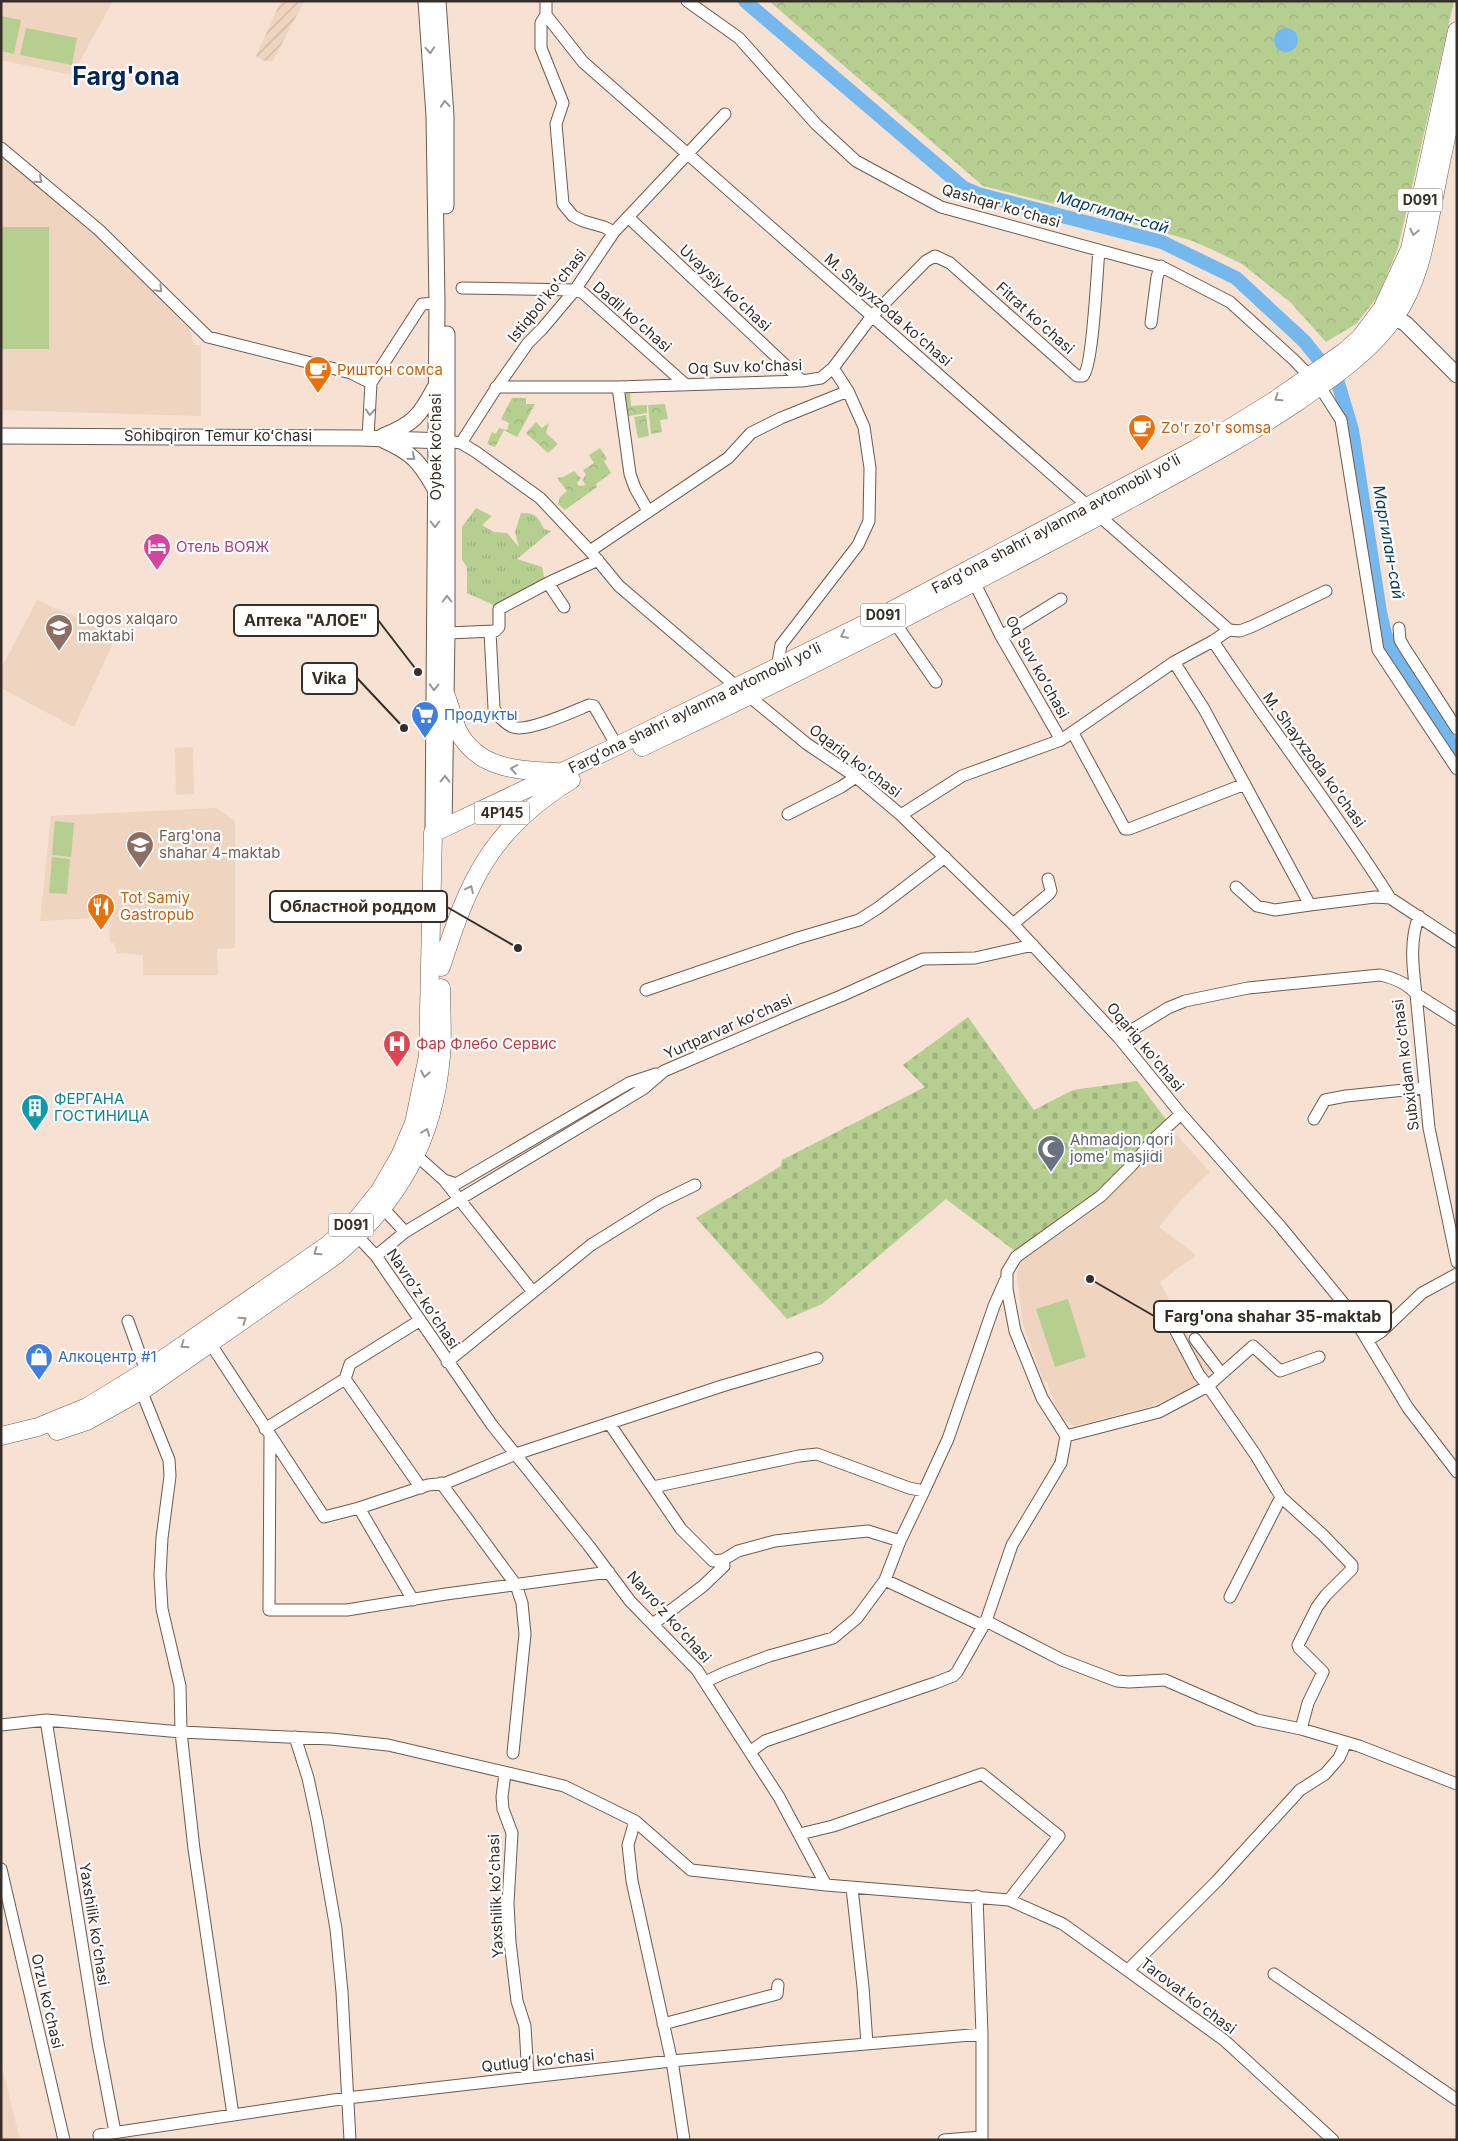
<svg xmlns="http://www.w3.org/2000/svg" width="1458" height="2141" viewBox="0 0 1458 2141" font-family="Inter,sans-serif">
<defs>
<pattern id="industrial-furrows" width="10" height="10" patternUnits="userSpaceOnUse" patternTransform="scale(1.25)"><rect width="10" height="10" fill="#efd4bf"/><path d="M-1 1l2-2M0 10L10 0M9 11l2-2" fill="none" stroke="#ceb6a4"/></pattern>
<pattern id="grass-tufts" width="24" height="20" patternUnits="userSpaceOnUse" patternTransform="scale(1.25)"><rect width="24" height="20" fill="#b6cf91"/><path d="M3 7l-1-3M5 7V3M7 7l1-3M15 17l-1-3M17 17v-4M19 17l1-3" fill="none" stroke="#9db27d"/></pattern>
<pattern id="forest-crowns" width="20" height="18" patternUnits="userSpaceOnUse" patternTransform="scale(1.25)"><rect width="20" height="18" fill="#b6cf91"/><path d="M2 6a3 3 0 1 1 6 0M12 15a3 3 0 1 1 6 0" fill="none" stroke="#9db27d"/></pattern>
<pattern id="cemetery-stones" width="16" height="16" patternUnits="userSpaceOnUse" patternTransform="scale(1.25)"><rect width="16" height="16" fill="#b6cf91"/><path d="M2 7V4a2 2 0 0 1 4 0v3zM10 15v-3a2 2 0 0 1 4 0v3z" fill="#9db27d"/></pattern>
</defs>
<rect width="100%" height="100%" fill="#f6e1d2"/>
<path fill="url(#industrial-furrows)" d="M281,1h23l-31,60h-9l-8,-5z"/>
<path fill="#efd4bf" d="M1,1h112l-41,74 -71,-15z
M1,157l86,67 101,99 6,22h7v71l-200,-6z
M37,600l80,35 -43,92 -73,-39v-19z
M193,747l1,47 -18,1 -1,-47z
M216,808l19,13v127l-18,1 1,26h-75v-20l-26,-2 -3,-10h-4l-1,-26 -69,4 11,-105z
M1174,1132l36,40 -30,29 -21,26 37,28 -36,27 29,56 23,31 -18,18 -42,19 -78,20 -14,-10 -13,-34 -4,-2 -20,-56 -6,-47 3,-15 80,-56z
M1,2063l19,77h-19z"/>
<path fill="url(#grass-tufts)" d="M476,508l16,8 -10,9 12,7 13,1 12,14 -4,-15 6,-19c14,0 17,3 23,16l7,2 -34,28 25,8 3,14 -45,27 -33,-15v-26l-5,-7v-33z"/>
<path fill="url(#forest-crowns)" d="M769,1h685l-56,247 -20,48 -22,28 -30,18 -36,-40 -48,-38 -29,-14 -23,-10 -68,-19 -139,-35z
M620,393h10l1,13 16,-1v8l-24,4z
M512,398h14v6h9l-18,33 -13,-7 -9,17 -8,-3 5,-12 4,2 3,-6 8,2 2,-7 -8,-4z
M665,404l3,15 -8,1 2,12 -11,2 -3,-29z
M646,415l3,21 -11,2 -4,-21z
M536,422l6,6 7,-5 -3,10 12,11 -10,9 -22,-20z
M600,448l7,11 -3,2 7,12 -15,11 1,3 -32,23 -7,-6 2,-7 7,-6 -10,-13 6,-1 11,-6 7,7 -4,5 2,3 7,-1 -4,-5 4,-5 -3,-5 11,-7 -5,-8z"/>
<path fill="url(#cemetery-stones)" d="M968,1017l66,93 39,-20 64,-9 31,41 -42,37 2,4 -38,38 -75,50 -69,-52 -124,105 -35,15 -91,-101 85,-52 1,-6 143,-73 -22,-22z"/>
<path fill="#b6cf91" d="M1,16l20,4 -7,34 -13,-3z
M26,28l51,10 -5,27 -52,-10z
M1,227h48v122h-48z
M55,821l19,2 -3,34 -19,-2z
M52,857l18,2 -3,35 -18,-1z
M1068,1299l18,58 -31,10 -19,-58z"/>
<path fill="#75b8ee" d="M1274 40a12 12 0 1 1 24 0a12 12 0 1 1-24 0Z"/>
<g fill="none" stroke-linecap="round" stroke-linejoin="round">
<path stroke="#75b8ee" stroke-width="14" d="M745,1l219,187 14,6 184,48 74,36 68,63 34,42 14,47 28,182 5,22 9,21 63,97"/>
<defs>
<path id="minor" d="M546,1v14l37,47 646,568
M687,1l52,37 77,86 40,37 85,46 223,61 66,34 64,58 26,27 21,33 37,230 79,119
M546,15l-5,8v25l22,55 -7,21 7,80 10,12 10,5 21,6 10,5
M1,148l98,82 109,107 143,36 20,10 -3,55
M628,217l174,164
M462,288l113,2 8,3 102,91
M1151,323l6,-46 4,-11
M833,368l39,-52 54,-55 9,-5 15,7 127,113h6c10,-9 14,-106 16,-126
M371,383l51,-79 15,-1
M496,387h122l184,-6 19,-3 12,-10 15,23 16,36 6,41 -1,53 -11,24 -77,100 -4,23
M618,387l12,87 5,14 13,23
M453,442l8,1 15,9 64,46 50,53 29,35 118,101
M461,443l34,-53 33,-47 14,-14 33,-39 39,-58 111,-118
M590,551l138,-93 23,-25 30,-15 67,-27
M974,582l27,54 60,104
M564,607l-16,-24 50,-23
M895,623l41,59
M1399,628l1,12 4,7 53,82
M490,632l4,76c3,7 11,16 19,19 14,6 61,-16 76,-22l5,1 23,40
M447,633l48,-2 4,-4v-18l49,-26
M1001,636l60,-37
M1213,641c57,87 122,169 177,257
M1174,662l30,47 106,196 65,-8 15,1 67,44
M750,697l57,47 49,33 45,38 112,109 106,114 62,76 99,112 69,84 59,98 49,64
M1073,733l52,96h4l116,-45
M788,814l53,-27 15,-10
M901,815l61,-39 99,-36 113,-78 39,-21 16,-11 11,1 13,-5 73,-35
M1236,887l21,19 18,4 35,-5
M1419,916c-10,25 -6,53 -3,78l41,26
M1013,924l36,-30 2,-3 -3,-12
M646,990l152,-52 61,-18 19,-12 67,-51
M1119,1038l49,-30 17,-7 63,-13 132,-13c14,3 27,8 36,19l13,134 28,134
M1314,1119l11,-19 21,-4 78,-8
M417,1156l27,24 12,4 173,-101 27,-9
M444,1180l89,112
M382,1207l23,25
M358,1237l18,19 116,169 97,121 41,55 67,69 82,127 47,88 183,15 54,24 161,116 109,100
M376,1256l29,-24 238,-143 21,-18 135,-58 42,-17 82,-37 52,-1 58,-13
M1170,1320l29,55 9,11 45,-40 27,25 39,-14
M128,1321l18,50
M1195,1339l26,34
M1368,1340l13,-8 41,-39 35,-19
M210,1343l114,174 35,-9 69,-23 18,-2 70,-29 206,-68 95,-28
M447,1362l144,-117 69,-43 35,-17
M345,1379l76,109
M141,1390l28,70 1,16 -8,62 -2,37 2,34 18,77 1,46 13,117 39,266
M609,1423l72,106 32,32 10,-1 15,-9 37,-10 42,-5 51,-5 32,10 -15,39 94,44 7,-3 76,39 55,21 12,1 36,-2 92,40 44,9 58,17 98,38
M265,1429l80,-50 5,-15 69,-43
M1066,1436l93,-24 49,-26 47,68 26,43 42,38 29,30v4l-26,26 -9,12 -19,38 1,3 24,24 -15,31 -7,26
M270,1437l-1,173h78l99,-16 163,-22
M441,1483l75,102 6,18 3,31 -12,119
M653,1487l146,-31 18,-2 92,34 15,3 -24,50
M924,1491l24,-52 46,-133 11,-25
M359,1508l54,92
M1230,1597l51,-100
M653,1624l50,-38 21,-20 -1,-6
M705,1682l19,-9 45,-17 64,-18 24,-20 28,-38
M46,1720l52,323 17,89
M1,1725l45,-5 135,12 150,7 57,6 176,41 71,35 56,49 135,15
M295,1737l13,41 9,42 19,109 6,63 8,148
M751,1751l14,-10 170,-58 18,-7 4,-4 29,-51 26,-76 49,-82 5,-27 -24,-38 -27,-67 -8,-42v-17l9,-15 85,-61 30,-30 25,-29 25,-23
M505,1773l-3,24 1,12 9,24 -4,70 2,39 7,59 8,25 3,51
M635,1821l-7,24 4,36 41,186 11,73
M800,1834l33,-8 149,-52 77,62 -50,64
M1,1869l63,271
M852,1888l11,99 4,57
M977,1896l5,138v106
M1128,1970l89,-89 83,-91 25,-16 14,-16 7,-16
M1274,1974l183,126
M663,2024l114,-30 1,-9
M100,2140l-1,-5 248,-37 324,-37 311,-27
M944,2140l38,-3"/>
<path id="major" d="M426,1l8,115 3,187 -4,530
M438,1l8,115v90
M1386,311l20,13 51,51
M1,436l359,2 85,3
M383,436c29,-11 37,-20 51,-47
M383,440c29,13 36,21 51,47
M444,828l3,-195v-299"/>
<path id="highway" d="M446,696c4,10 7,22 11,33 19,40 62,42 100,43
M642,747c166,-78 330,-162 492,-250 55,-30 111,-60 163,-95 36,-25 71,-48 97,-84 27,-37 33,-87 42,-131 6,-33 14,-66 21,-99
M441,967c28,-87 49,-137 130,-187
M57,1431l30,-10 59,-33 190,-133c63,-54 98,-115 105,-199 2,-22 0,-46 0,-68
M1,1436l37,-9 49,-20 59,-36 182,-126 30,-27 21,-26 21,-36 14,-33 14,-67 5,-223 184,-87 274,-135 305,-162 78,-48 70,-49 17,-15 21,-28 28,-60 47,-218"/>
</defs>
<use href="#minor" stroke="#6d5b4e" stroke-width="13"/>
<use href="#major" stroke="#6d5b4e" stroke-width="17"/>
<use href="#highway" stroke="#6d5b4e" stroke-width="19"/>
<use href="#minor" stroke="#fff" stroke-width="11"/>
<use href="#major" stroke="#fff" stroke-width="15"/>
<use href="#highway" stroke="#fff" stroke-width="18"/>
</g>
<defs><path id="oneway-chevron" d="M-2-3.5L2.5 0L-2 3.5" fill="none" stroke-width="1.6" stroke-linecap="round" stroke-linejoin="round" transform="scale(1.25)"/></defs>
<g stroke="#9a9694">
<use href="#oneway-chevron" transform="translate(430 50) rotate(86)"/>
<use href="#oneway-chevron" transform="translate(445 104) rotate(-94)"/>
<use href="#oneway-chevron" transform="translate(39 180) rotate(40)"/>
<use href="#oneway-chevron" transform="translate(1414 232) rotate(102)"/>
<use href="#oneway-chevron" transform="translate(159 289) rotate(45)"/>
<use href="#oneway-chevron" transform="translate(1278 398) rotate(146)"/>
<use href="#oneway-chevron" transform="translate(370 412) rotate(93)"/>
<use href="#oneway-chevron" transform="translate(412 457) rotate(39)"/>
<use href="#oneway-chevron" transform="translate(435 524) rotate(90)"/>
<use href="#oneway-chevron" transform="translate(447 599) rotate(-90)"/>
<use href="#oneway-chevron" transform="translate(844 635) rotate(153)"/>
<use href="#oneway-chevron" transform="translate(434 687) rotate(91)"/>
<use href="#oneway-chevron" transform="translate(514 769) rotate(-170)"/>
<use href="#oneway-chevron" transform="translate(445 779) rotate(-89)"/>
<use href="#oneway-chevron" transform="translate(470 889) rotate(-65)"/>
<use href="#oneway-chevron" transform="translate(425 1074) rotate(100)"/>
<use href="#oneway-chevron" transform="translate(426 1132) rotate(-69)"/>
<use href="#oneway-chevron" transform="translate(317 1252) rotate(145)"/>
<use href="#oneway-chevron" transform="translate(243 1320) rotate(-35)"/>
<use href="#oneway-chevron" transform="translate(184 1345) rotate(145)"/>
</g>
<defs>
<symbol id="cafe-pin" viewBox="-11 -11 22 30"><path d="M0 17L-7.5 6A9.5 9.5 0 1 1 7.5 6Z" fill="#e8710a" stroke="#fff"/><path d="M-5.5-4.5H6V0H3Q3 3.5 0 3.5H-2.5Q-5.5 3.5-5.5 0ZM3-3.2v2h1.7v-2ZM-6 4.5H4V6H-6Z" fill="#fff"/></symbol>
<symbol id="hotel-pin" viewBox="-11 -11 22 30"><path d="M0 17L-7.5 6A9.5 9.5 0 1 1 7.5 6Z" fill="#d1479c" stroke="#fff"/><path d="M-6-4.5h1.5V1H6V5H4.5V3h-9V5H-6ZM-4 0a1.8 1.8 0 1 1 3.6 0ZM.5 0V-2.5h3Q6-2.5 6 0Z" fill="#fff"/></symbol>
<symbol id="school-pin" viewBox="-11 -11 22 30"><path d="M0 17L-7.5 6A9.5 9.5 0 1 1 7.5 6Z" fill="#8d6e63" stroke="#fff"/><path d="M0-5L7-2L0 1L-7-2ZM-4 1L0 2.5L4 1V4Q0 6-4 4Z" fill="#fff"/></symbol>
<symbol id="supermarket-pin" viewBox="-11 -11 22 30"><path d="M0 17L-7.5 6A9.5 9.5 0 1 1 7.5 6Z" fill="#3f7fe0" stroke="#fff"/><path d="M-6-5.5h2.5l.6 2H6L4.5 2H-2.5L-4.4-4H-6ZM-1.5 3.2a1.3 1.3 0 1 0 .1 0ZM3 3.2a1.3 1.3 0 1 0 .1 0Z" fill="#fff"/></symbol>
<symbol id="restaurant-pin" viewBox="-11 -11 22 30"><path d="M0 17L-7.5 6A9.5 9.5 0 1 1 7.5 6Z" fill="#e8710a" stroke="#fff"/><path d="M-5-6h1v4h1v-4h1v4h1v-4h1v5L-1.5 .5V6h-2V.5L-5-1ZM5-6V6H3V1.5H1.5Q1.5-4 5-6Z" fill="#fff"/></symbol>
<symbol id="hospital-pin" viewBox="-11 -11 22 30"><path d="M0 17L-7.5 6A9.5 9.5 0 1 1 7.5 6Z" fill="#e0444e" stroke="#fff"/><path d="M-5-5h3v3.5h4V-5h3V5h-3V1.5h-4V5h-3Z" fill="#fff"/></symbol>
<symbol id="building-pin" viewBox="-11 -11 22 30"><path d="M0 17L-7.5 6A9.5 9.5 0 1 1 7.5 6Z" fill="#0f9aa8" stroke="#fff"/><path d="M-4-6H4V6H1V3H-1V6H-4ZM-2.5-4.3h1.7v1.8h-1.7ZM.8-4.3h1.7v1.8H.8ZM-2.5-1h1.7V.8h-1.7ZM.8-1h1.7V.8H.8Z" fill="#fff"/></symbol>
<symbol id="mosque-pin" viewBox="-11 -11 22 30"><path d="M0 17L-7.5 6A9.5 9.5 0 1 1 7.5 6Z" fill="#6b7280" stroke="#fff"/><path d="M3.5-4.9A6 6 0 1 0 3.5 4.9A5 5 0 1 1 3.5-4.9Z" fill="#fff"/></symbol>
<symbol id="shop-pin" viewBox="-11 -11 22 30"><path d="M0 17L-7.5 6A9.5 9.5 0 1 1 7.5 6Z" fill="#3f7fe0" stroke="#fff"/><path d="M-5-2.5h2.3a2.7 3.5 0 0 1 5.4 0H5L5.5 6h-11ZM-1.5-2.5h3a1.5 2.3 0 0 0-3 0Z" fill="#fff"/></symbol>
</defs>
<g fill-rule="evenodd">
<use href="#cafe-pin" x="302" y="354" width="32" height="43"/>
<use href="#cafe-pin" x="1126" y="412" width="32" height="43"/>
<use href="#hotel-pin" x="141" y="531" width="32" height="43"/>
<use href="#school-pin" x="43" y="612" width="32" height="43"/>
<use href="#supermarket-pin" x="409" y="699" width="32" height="43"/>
<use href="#school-pin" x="124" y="829" width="32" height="43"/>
<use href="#restaurant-pin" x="85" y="891" width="32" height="43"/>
<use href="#hospital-pin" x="381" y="1028" width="32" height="43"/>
<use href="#building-pin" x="19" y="1092" width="32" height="43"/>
<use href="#mosque-pin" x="1035" y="1133" width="32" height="43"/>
<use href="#shop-pin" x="23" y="1341" width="32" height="43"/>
</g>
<g text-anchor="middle" stroke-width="4.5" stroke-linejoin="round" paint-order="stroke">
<g fill="#fff" stroke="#726d68" stroke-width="1">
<rect x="1397.5" y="188.5" width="45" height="23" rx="4"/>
<rect x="860.5" y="603.5" width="45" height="23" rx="4"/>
<rect x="474.5" y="801.5" width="55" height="23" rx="4"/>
<rect x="328.5" y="1213.5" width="45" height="23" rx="4"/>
</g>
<g font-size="14" font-weight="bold" fill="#362e28">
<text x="1420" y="205">D091</text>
<text x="883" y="620">D091</text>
<text x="502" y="818">4P145</text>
<text x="351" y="1230">D091</text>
</g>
<g font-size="15" fill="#362e28" stroke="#fff">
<text transform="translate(1001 206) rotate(16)" y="5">Qashqar koʻchasi</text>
<text transform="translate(725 288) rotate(43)" y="5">Uvaysiy koʻchasi</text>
<text transform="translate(547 296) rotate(-51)" y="5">Istiqbol koʻchasi</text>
<text transform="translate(888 310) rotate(41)" y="5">M. Shayxzoda koʻchasi</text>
<text transform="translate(632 317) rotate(41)" y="5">Dadil koʻchasi</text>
<text transform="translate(1035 318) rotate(42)" y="5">Fitrat koʻchasi</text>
<text transform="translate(745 367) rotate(-2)" y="5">Oq Suv koʻchasi</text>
<text x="218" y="441">Sohibqiron Temur koʻchasi</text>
<text transform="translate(436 447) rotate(-90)" y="5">Oybek ko‘chasi</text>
<text transform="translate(1056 524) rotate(-28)" y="5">Fargʻona shahri aylanma avtomobil yoʻli</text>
<text transform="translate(1037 667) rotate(61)" y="5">Oq Suv koʻchasi</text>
<text transform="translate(695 708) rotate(-26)" y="5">Fargʻona shahri aylanma avtomobil yoʻli</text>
<text transform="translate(1314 760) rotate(54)" y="5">M. Shayxzoda koʻchasi</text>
<text transform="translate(855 761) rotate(37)" y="5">Oqariq ko'chasi</text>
<text transform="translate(728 1027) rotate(-24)" y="5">Yurtparvar koʻchasi</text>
<text transform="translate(1145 1047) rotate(50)" y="5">Oqariq ko'chasi</text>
<text transform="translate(1406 1065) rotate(-97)" y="5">Subxidam koʻchasi</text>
<text transform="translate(423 1299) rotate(56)" y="5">Navroʻz koʻchasi</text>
<text transform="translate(669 1617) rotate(48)" y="5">Navroʻz koʻchasi</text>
<text transform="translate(496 1896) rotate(-92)" y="5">Yaxshilik koʻchasi</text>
<text transform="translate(94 1924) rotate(81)" y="5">Yaxshilik koʻchasi</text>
<text transform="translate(1188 1996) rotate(37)" y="5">Tarovat koʻchasi</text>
<text transform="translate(47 2001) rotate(77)" y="5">Orzu koʻchasi</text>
<text transform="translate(538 2061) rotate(-6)" y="5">Qutlugʻ koʻchasi</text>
</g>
<g font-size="15" fill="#c56008" stroke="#fff" text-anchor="start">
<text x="337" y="375">Риштон сомса</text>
<text x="1161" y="433">Zo'r zo'r somsa</text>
<text x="120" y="903">Tot Samiy<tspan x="120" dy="17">Gastropub</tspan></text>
</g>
<g font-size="15" fill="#b23c85" stroke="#fff" text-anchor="start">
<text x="176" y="552">Отель ВОЯЖ</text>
</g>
<g font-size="15" fill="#785e54" stroke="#fff" text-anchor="start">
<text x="78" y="624">Logos xalqaro<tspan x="78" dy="17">maktabi</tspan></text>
<text x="159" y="841">Farg'ona<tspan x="159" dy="17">shahar 4-maktab</tspan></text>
</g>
<g font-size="15" fill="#366cbe" stroke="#fff" text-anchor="start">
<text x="444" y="720">Продукты</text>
<text x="58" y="1362">Алкоцентр #1</text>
</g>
<g font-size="15" fill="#be3a42" stroke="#fff" text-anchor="start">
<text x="416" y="1049">Фар Флебо Сервис</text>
</g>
<g font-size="15" fill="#0d838f" stroke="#fff" text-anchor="start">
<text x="54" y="1104">ФЕРГАНА<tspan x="54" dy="17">ГОСТИНИЦА</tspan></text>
</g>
<g font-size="15" fill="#5b616d" stroke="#fff" text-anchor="start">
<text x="1070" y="1145">Ahmadjon qori<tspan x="1070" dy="17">jome' masjidi</tspan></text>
</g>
<g font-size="16" font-style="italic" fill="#063c5f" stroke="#fff">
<text transform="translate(1113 212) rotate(16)" y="6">Маргилан-сай</text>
<text transform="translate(1389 542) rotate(80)" y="6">Маргилан-сай</text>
</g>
<g font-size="25" font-weight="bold" fill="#04275a" stroke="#fff">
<text x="126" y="85">Farg'ona</text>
</g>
</g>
<path fill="none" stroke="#362e28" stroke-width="2" d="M418 672L378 620M404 728L357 678M518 948L447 907M1090 1279L1154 1316"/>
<g fill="#362e28" stroke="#fff" stroke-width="2">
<circle cx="418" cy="672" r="5"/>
<circle cx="404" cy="728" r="5"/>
<circle cx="518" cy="948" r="5"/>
<circle cx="1090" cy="1279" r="5"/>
</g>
<g fill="#fff" stroke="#362e28" stroke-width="2">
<rect x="234" y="605" width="144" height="31" rx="5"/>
<rect x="302" y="663" width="55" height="31" rx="5"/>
<rect x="270" y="891" width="177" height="31" rx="5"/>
<rect x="1154" y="1301" width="237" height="31" rx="5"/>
</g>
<g font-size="16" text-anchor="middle" font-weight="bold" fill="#362e28">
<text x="306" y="626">Аптека "АЛОЕ"</text>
<text x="329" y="684">Vika</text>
<text x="358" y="912">Областной роддом</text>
<text x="1273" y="1322">Farg'ona shahar 35-maktab</text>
</g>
<rect width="1458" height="2141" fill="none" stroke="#362e28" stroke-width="5"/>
</svg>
